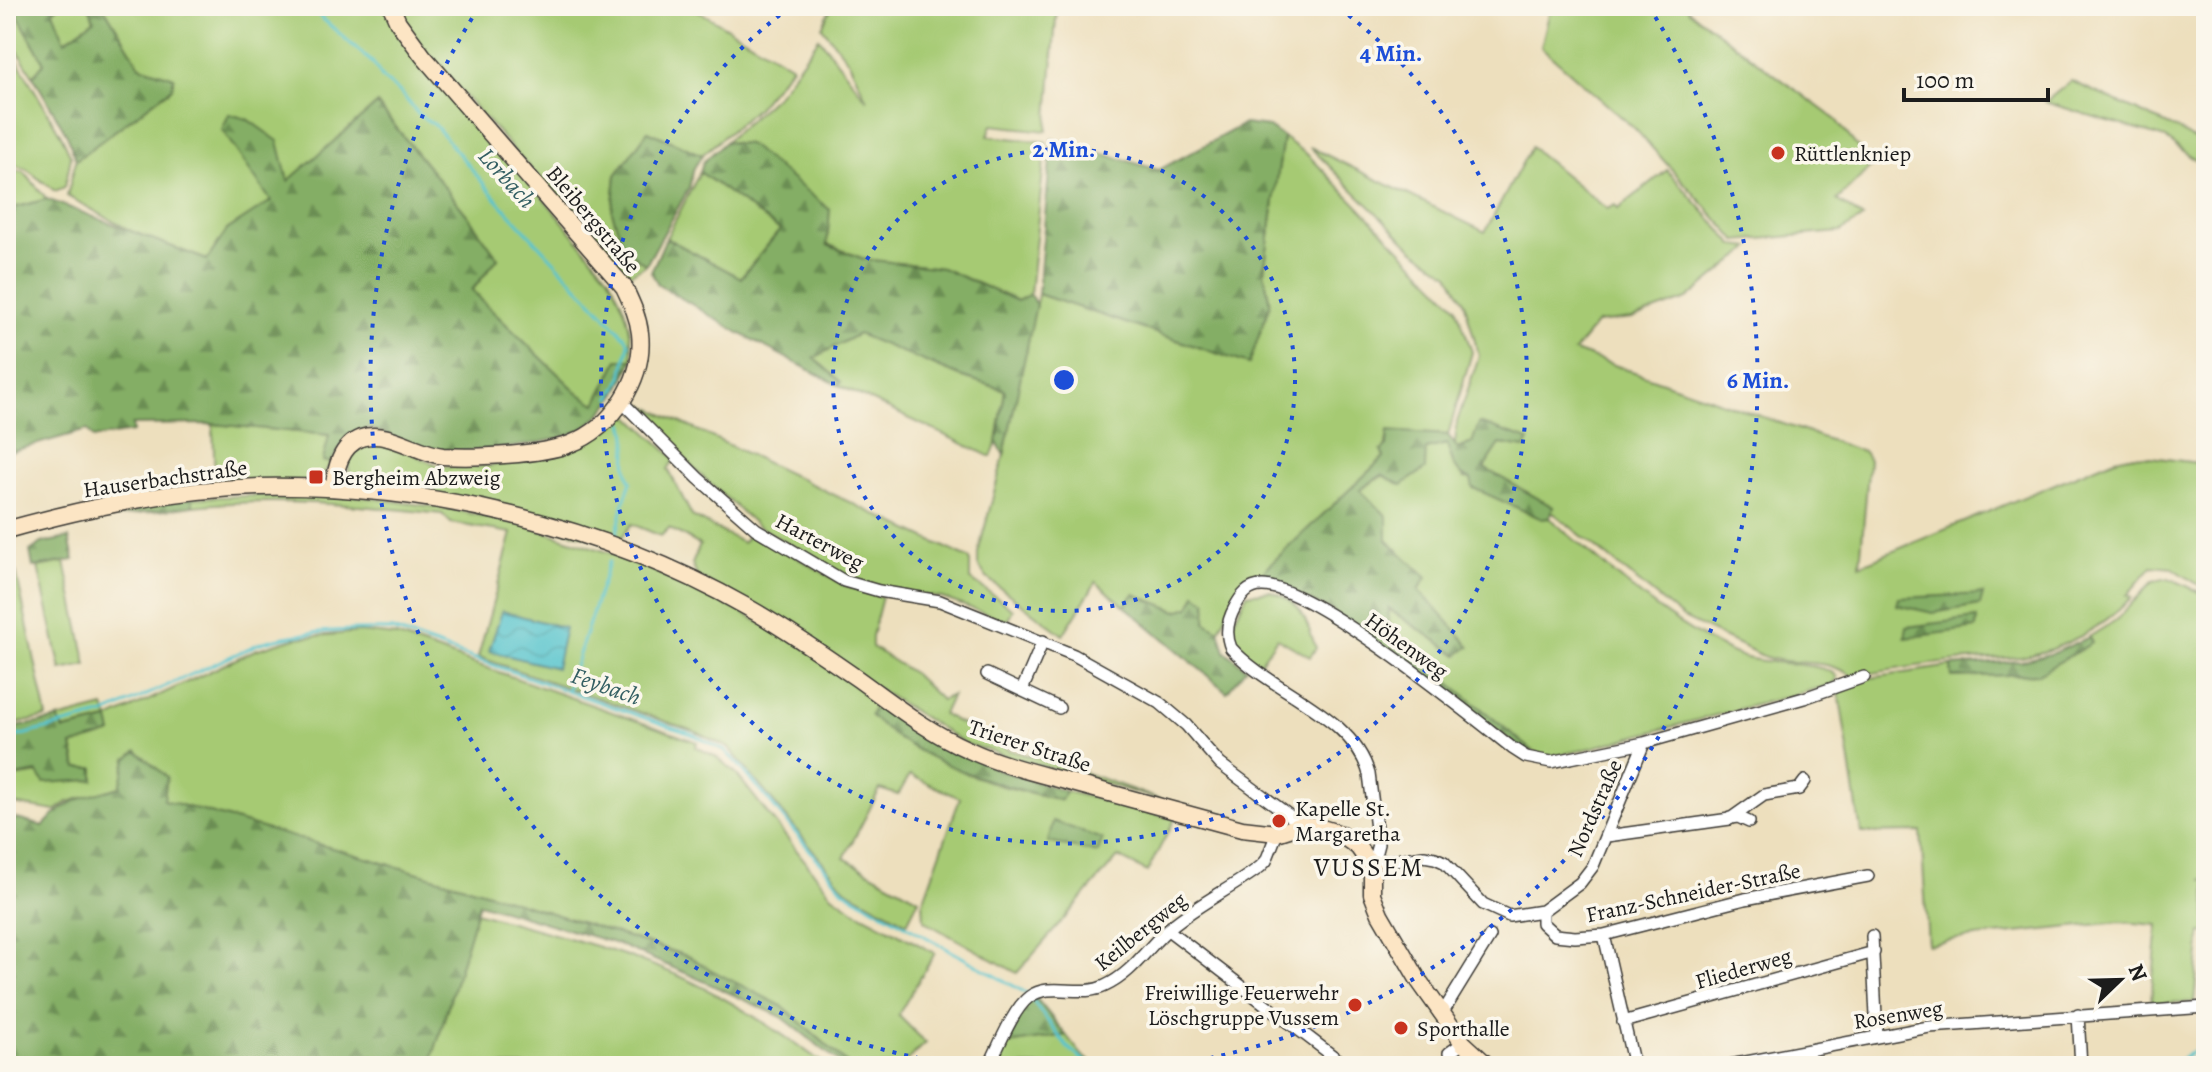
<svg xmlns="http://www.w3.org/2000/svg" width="2212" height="1072" viewBox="0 0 2212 1072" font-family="Alegreya,serif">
<defs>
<pattern id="forest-firs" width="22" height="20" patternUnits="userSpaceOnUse" patternTransform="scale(2)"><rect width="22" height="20" fill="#84ae65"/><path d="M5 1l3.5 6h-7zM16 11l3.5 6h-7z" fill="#6b8d52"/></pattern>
<pattern id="water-waves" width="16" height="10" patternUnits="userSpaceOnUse" patternTransform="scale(2)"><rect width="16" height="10" fill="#57c4cd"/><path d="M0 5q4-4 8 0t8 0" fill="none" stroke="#4ba8af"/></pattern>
</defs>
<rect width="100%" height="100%" fill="#fbf7ec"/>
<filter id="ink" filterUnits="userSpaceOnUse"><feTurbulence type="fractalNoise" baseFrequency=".0125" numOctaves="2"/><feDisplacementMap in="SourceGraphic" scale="16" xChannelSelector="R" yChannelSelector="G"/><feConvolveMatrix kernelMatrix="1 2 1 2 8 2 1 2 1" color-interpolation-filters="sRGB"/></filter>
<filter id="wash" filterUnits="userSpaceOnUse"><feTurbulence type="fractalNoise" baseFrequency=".006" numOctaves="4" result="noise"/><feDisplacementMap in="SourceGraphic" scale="32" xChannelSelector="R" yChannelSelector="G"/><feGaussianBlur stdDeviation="1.8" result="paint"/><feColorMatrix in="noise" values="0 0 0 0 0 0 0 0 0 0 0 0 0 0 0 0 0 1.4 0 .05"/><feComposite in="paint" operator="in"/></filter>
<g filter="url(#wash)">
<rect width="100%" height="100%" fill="#eddfbd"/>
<path fill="#a6ca73" stroke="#617348" stroke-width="2" d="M6,6h7l31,57 -11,13 -27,-44z
M59,6h30l5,14 -30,21 -11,-30z
M103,6h145l4,5 9,-5h123l224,270c18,30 23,49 25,84h-15l-21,45 -19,-12 -92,-88 -14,-14 26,-33 -30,-42 -91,-112 -89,78 -66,-52 50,71 -45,29 -20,30 -74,-28 -66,-36 9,-36 95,-71 3,-12 -34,-11z
M398,6h292l102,60 -35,42 -55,47 -54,-24 -32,44 -4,37 12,36 22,17 -19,11 -8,-6c-47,-58 -98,-111 -147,-166 -27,-30 -58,-60 -74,-98z
M832,6h225l-10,125 -55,-6 -4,11 58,6 -16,152 -12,7 -76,-33 -78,-9 -37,-15 -79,-100 -23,-2 53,-48 41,-56 48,62 -18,-38 -27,-35z
M1551,6h138l-1,4 148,110 36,46 -35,34 26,18 -23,14 -103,9 -102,-112 -94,-82z
M6,41l56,96 9,20 -6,30 -10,4 -29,-22 -20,-6z
M2071,81l108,49 27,17v21l-41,-30 -120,-36z
M1283,137l27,20 146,149 16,46 -24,83 -60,-3 -4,25 -126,119 -17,9 -22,45 -13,-8 -9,-28 -7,13 -13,4 -43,-17 -9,12 -29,-24 -33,53 -76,-57 -9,-13v-12l26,-98 34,-161 211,70 21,-60 -6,-32z
M1310,147l175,85 46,-85 76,62 8,-4 3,4 49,-39 67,75 17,2 -64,52 -55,20 -35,4 -23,28 290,101 5,8 -9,105 255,-106 19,-4 72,9v126l-33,-22 -21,-2 -25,29 5,2c-28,30 -71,54 -112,60 -21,2 -42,2 -62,4 -34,4 -71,8 -104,16 -35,-22 -54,-9 -89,-20l-82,-39 -132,-107 2,-4 -69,-39 16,-24 25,4 3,-8 -56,3 -15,6 -2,-5 2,-22 22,-66 -15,-55 -15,-27 -36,-25z
M6,170l18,2 23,27 -41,11z
M700,172l80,58 -39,48 -75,-40z
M858,334l102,42 45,14 -8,53 -6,14 -153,-72 2,-4 -27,-23z
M631,399l339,160v20l43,30 -6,12 -65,-23 -48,-7 -47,-13 -91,-53 -61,-55 -59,-62z
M622,414h6l47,45 -7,10 24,47 51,27 8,-13 93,55 38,12 -10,39v11l42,27 27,26 11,-5 -9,19 66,36 69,20 83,30 -195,-56 -269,-168 -5,-12 8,-19 -31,-17 -8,8 -29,-12 -15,19 -257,-58c-21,-14 -11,-39 13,-42 25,-3 48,19 69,23 19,4 80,-2 98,-9 28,-11 55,-29 82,-43z
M213,424l117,11 -7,26 8,2 -10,15 -13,6 -93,1z
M1447,444l7,21 10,13 7,1 70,39h8c60,50 120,110 194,139 22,8 84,4 94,20l-2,7 -256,67 -35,6 -11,-6 -113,-92 -32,-37v-13l70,46 -39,-65 7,-13 -40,-37 -26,-50 66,-41z
M335,493l115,16 74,16 105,34 112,53 58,32 79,56 37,47 53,27 34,12 59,14 4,-9 110,28 -28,53 -29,-15 -101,116 -88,-49 -5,-5 -1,-17 37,-104 -50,-23 -12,20 -18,-6 -36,69 75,41 -12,24 -62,-34 -116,-141 -33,-16 -218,-75 34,-124 -61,-10 -9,-9c-84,-9 -164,-17 -249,-8l-1,-8z
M65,562l22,103 -26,5 -23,-103z
M16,572l31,145 -41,9v-152z
M2163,579h9l34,16v283l-5,2h5v53h-5l-7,69 -46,1 3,-3 7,-75 -38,-3 -163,17 -29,6 -7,-113 -60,1 -22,-141 25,-13 87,-13 1,11 86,-3 53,-31 -2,-6 27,-17 37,-39z
M1270,591c32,9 35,27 46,57l-6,9 -33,-19 -17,25 -27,-17 -4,-15 18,-37z
M360,632l36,4 301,106 -1,5 19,9 19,15 98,124 25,17 78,41 -37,62 28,28 -22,20 2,3h-56l-40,-36 -120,-73 -208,-66 -319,-91 -36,-41 -6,28 -53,15 -13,9 -49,-8v-25l71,-10 -5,-23 40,-12 -4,-13 -44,10 -6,-11 46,-12 5,12 146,-69 40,-12z
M476,912c70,21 144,37 210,67 51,24 97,55 141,87h-397z
M1066,1035l16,20 14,11h-102l8,-21z"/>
<path fill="url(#forest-firs)" stroke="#506540" stroke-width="2" d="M13,6h46l-6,5 12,30 29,-21 -5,-14h14l37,60 34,11 -2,11 -96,72 -9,-25 -34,-59 11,-13z
M377,104l91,112 30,42 -26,32 14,15 92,88 18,11 22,-44h15c-11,25 -22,48 -45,65 -26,20 -122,30 -155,25 -21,-3 -44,-15 -64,-22l-22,9 -16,26 -8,-2 6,-26 -116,-11 -81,1 1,7 -40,6 -6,-8 -81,23v-243l41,-11 160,61 20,-30 44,-29 -49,-71 7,-16 18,5 31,22 10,40z
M1244,124l25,3 14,10 -19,135 6,32 -21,60 -211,-70 14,-155 107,31z
M648,131l54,24 -8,13 -5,20 -43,77 -22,-17 -12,-36 4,-37z
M725,142l23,2 82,66 -3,35 37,14 78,9 75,33 13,-7 6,11 -32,150 -7,-12 8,-53 -45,-14 -102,-42 -44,24 27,24 -3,3 -99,-52 -81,-49 -7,-12 15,-34 75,40 39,-48 -80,-58 3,-10z
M1479,423l50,17 -4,8 -25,-4 -16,24 69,39 -4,11 -7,1 -69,-31 -2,-9c-16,-3 -20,-22 -24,-35l-21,5 -1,20 -23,16 -20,-10 -22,15 27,26v24l40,37 -8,13 51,56 -12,9 -69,-46 -1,13 32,37 113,92 -7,1 -194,-141 -74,-35 126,-119 -3,-6 6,-5 1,-15 60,4 10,14 14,-6z
M192,498l1,8 -118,17 -69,16v-7l61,-16z
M69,538l5,22 -41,7 -3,-16 12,-8z
M1134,594l43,17 13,-4 6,-13 11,7 -1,21 13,8 6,21 21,17 -19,24 -102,-86z
M1983,594l-3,11 -47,8 -36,-8 2,-7z
M1977,618l-1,10 -71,10 2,-11z
M2089,637l3,6 -54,31 -86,3 -1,-11 70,-5 33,-8z
M878,700l35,30 88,41 64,20 -4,9c-64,-15 -143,-37 -191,-85z
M58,719l6,11 45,-10 3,13 -40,13 5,22h17v12l-50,3 -7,-11 -31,6v-49z
M137,751l30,26 -3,23 318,91 208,66 21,13 71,36 68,60h-6l-62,-49 -92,-42 -73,-31 -138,-41 -49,163h-424v-250l37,10c25,-28 43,-29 77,-39l7,-28z
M1053,821l49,18 -4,14 -50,-11z
M1035,997l31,38 -64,10 24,-42z"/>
<path fill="url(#water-waves)" stroke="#3a7074" stroke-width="2" d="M502,611l63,17 -9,40 -67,-17z"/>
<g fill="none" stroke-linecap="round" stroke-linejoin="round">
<path stroke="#57c4cd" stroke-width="3" d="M308,6l65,57 10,16 17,13 19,23 16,10 63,76 128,137 3,5 -7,34 -11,21
M616,537l8,-36 7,-19c-10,-20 1,-40 -7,-59
M567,691l42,-129
M6,739l99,-25 155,-71c42,-12 88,-14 132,-13l302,105 31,16 14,14 105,126 184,103
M1033,1001l34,46 24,19
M2172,1066l34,-24"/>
</g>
</g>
<g filter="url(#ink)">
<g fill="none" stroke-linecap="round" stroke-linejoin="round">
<defs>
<path id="street" d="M622,402l76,76 58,51 88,52 35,10 61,10 134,54 86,48 26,22 34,39 82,61
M987,674l72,34
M1022,690l21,-49
M1730,818l8,-1 11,5
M1607,836l123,-17 34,-24 35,-6 6,-8
M1374,859l4,-15 -9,-70c-16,-60 -99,-82 -138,-126 -6,-14 -4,-27 4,-41 6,-11 13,-21 27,-21 49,-1 206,127 250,162l14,9 25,5 93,-19 160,-45 60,-21
M1369,860l20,1 35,-5 11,2 9,4 39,42 26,12 33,-5 38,-28 13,-17 51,-123
M1542,911v12l13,12 20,2 29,-2 141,-36 123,-23
M1168,930l178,136
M1604,935l30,131
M1872,936l5,100
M1439,1013l6,-4 45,-73
M2078,1015l3,51
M1623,1022l251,-70
M989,1066c9,-18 24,-57 40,-69 22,-16 51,1 76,-11 30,-14 44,-42 68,-61 27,-22 59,-37 87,-58l6,-6 11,-28
M1451,1066l-2,-13 14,-10
M1725,1066l204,-39 277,-20"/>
<path id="secondary" d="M333,488c3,-19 7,-42 28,-50 27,-9 55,15 82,18 33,2 97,-1 127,-12 43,-16 75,-66 70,-111 -2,-17 -9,-31 -16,-46l-201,-231 -25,-34 -7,-16
M6,530c83,-23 167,-41 253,-43 168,-3 342,37 488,120 39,22 75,47 111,72 36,26 70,53 111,71 32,15 67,23 100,32 58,16 115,31 173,47l35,4 25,-8 13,1 23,7 20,14 14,20v27l8,20 39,67 44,62 25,23"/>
</defs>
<use href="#street" stroke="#3b3934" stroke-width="14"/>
<use href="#secondary" stroke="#3b3934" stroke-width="19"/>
<use href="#street" stroke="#fff" stroke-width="11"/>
<use href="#secondary" stroke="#fce5c4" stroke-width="16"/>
</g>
</g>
<g fill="none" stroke="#1d4ed8" stroke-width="4" stroke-dasharray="4 8">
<circle cx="1064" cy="380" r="231"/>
<path d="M1339 8A463 463 0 1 1 789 8"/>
<path d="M955 1065A694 694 0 0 1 479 7M1649 7A694 694 0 0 1 1173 1065"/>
</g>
<g fill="#c8321e" stroke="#fbf7ec" stroke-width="3">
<circle cx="1778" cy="153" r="8"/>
<rect x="308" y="469" width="16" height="16" rx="4"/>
<circle cx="1279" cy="821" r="8"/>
<circle cx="1355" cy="1005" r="8"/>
<circle cx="1401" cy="1028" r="8"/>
</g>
<g text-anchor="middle" stroke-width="7" stroke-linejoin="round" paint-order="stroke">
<g font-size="22" fill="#1c1c1c" stroke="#fbf7ec" text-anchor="start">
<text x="1794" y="161">Rüttlenkniep</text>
<text x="332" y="485">Bergheim Abzweig</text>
<text x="1295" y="816">Kapelle St.<tspan x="1295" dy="25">Margaretha</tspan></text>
<text x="1339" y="1000" text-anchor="end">Freiwillige Feuerwehr<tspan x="1339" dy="25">Löschgruppe Vussem</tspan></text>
<text x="1417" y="1036">Sporthalle</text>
</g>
<g font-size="22" fill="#1c1c1c" stroke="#fbf7ec">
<text transform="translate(594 219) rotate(50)" y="8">Bleibergstraße</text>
<text transform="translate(165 478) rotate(-8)" y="8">Hauserbachstraße</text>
<text transform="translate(820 541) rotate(28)" y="8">Harterweg</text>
<text transform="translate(1407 645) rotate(36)" y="8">Höhenweg</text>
<text transform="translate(1030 745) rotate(18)" y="8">Trierer Straße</text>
<text transform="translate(1594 808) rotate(-66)" y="8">Nordstraße</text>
<text transform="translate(1693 892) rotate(-12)" y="8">Franz-Schneider-Straße</text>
<text transform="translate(1140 931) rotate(-39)" y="8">Keilbergweg</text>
<text transform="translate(1743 968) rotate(-16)" y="8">Fliederweg</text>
<text transform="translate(1898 1014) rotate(-9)" y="8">Rosenweg</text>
</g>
<g font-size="24" font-style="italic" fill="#345f63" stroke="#fbf7ec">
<text transform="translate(507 178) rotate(48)" y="8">Lorbach</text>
<text transform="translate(606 686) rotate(19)" y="8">Feybach</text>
</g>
<g font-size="26" letter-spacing="2" fill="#1c1c1c" stroke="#fbf7ec">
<text x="1369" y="876">VUSSEM</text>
</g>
</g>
<circle cx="1064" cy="380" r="12" fill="#1d4ed8" stroke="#fbf7ec" stroke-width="4"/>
<g font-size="24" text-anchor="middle" font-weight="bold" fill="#1d4ed8" stroke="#fbf7ec" stroke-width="7" stroke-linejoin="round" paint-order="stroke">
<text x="1391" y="61">4 Min.</text>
<text x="1064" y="157">2 Min.</text>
<text x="1758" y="388">6 Min.</text>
</g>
<rect width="2212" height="1072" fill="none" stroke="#fbf7ec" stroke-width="32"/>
<g transform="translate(2120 980) rotate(67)" stroke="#fbf7ec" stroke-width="6" paint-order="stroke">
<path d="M0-6L14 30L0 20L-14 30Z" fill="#1c1c1c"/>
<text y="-12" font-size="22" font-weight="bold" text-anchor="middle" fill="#1c1c1c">N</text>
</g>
<path d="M1904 88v12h144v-12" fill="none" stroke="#1c1c1c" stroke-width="4"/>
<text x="1916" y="88" font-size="24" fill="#1c1c1c" stroke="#fbf7ec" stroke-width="6" paint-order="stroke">100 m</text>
</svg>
